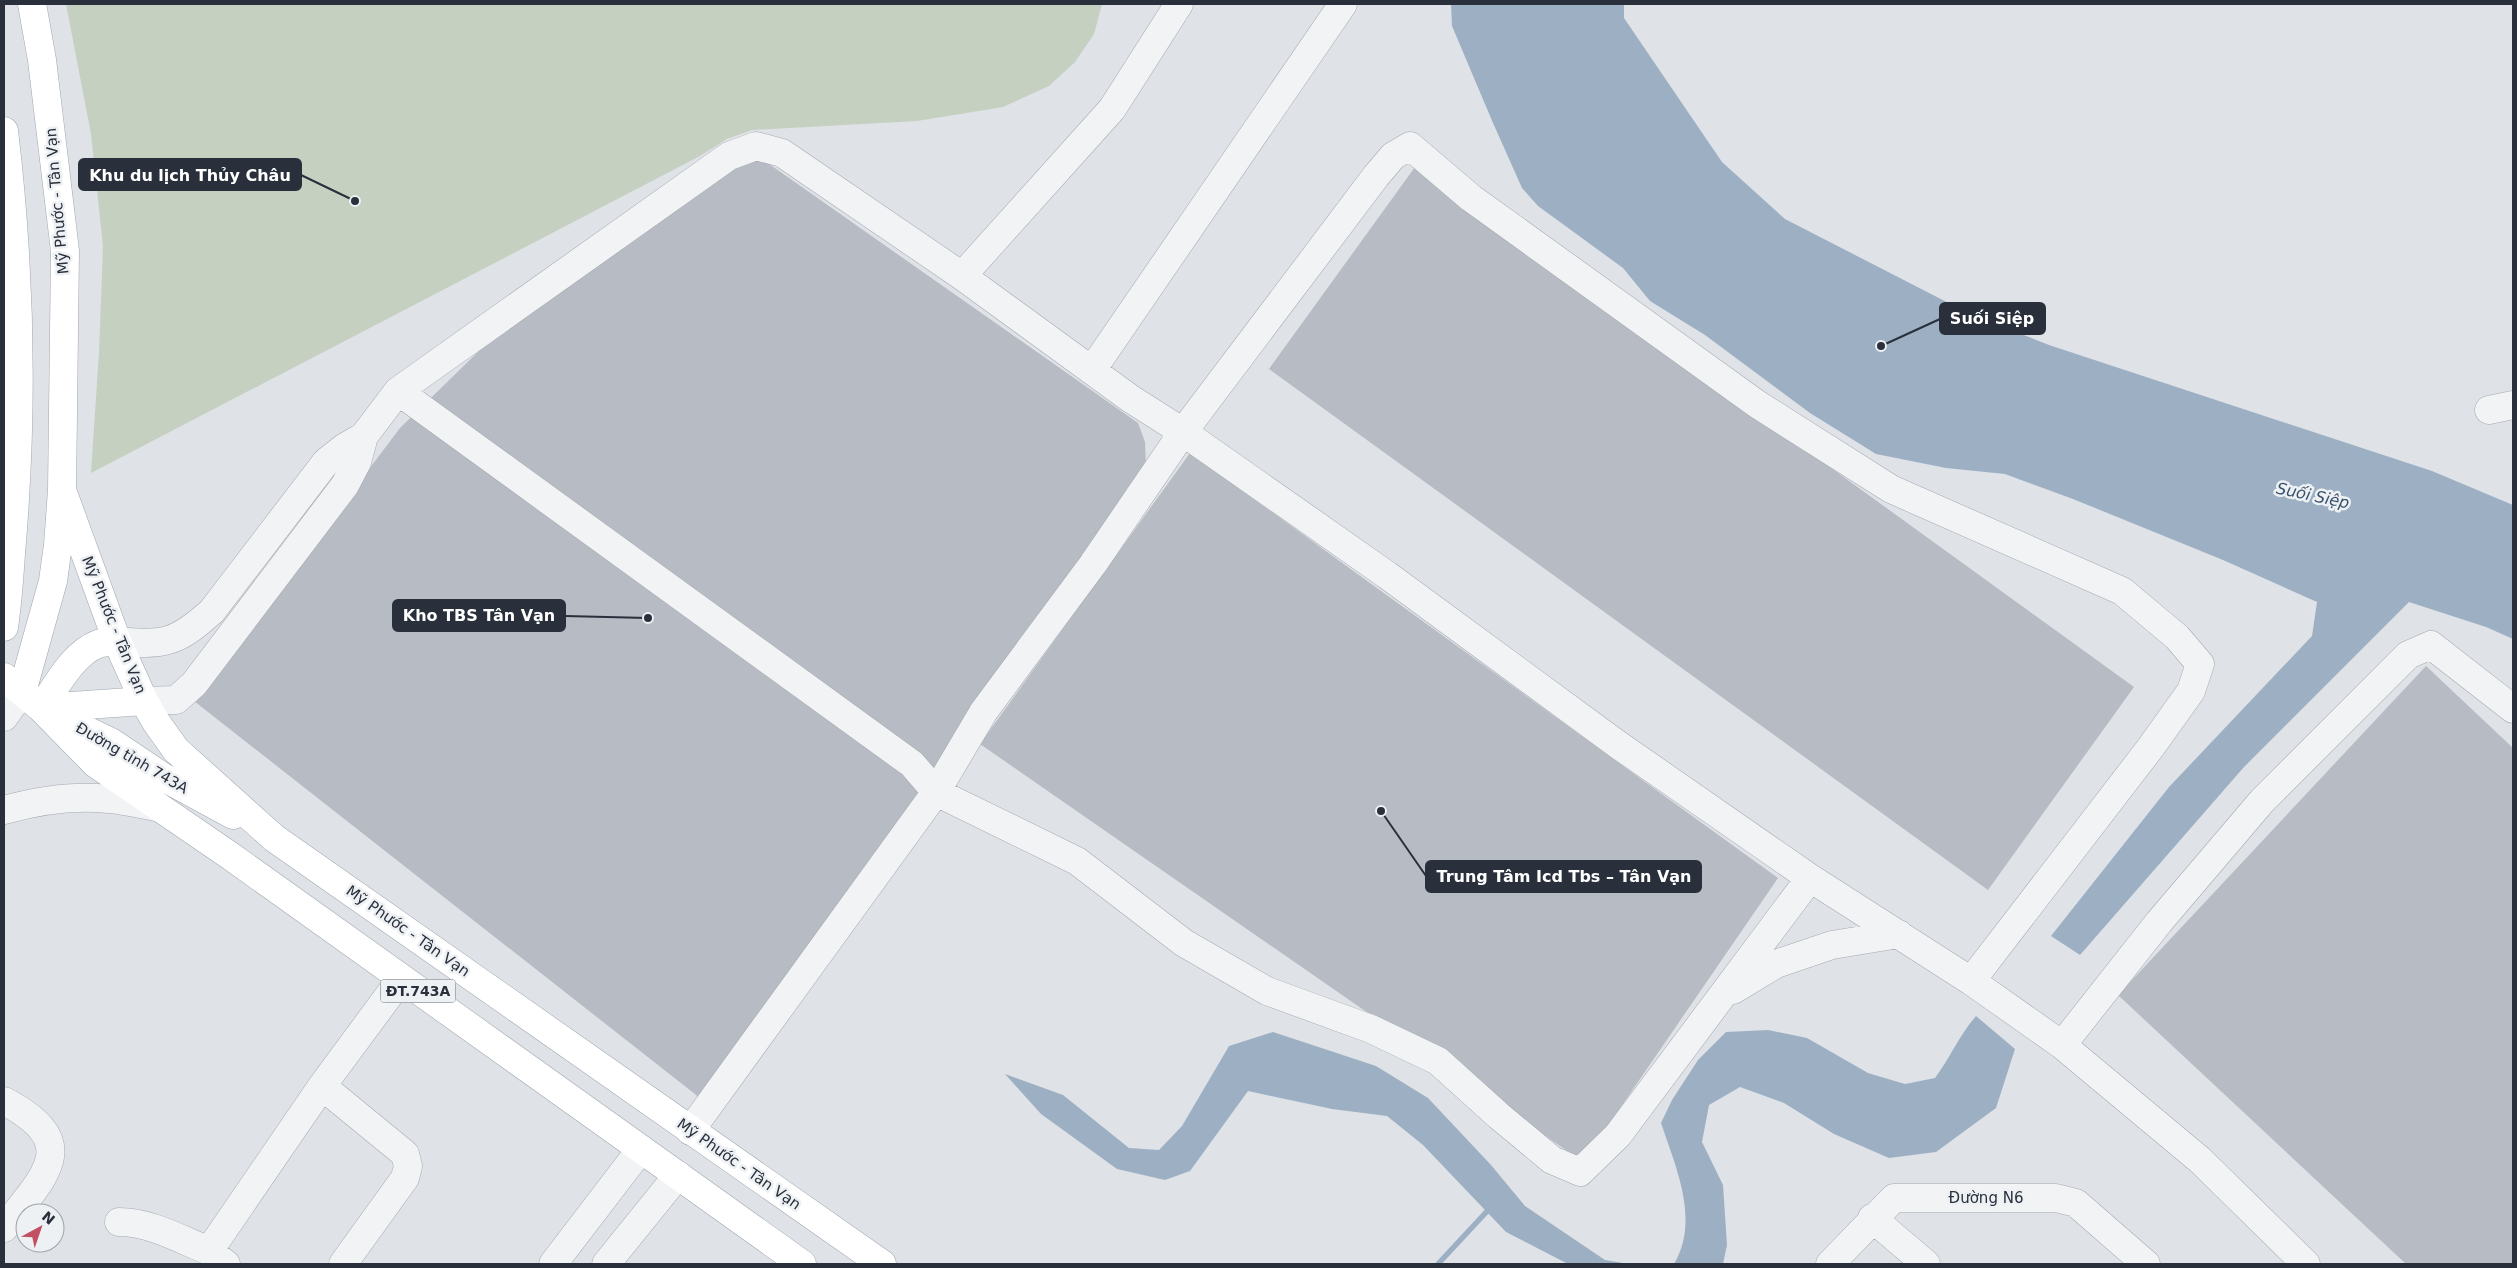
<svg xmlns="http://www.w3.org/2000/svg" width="2517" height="1268" viewBox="0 0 2517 1268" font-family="'DejaVu Sans',sans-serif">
<rect width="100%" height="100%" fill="#dfe2e7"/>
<path fill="#c5d0c1" d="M66,4h1036l-8,30 -19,28 -26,24 -46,21 -86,14 -165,9 -25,9 -27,17 -609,317 8,-120 4,-107 -12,-112z"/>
<path fill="#9db0c3" d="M1451,4h173v14l98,144 63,57 185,95 79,31 383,126 81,34v134l-27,-12 -77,-25 -165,165 -164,188 -29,-19 118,-149 143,-151 5,-34 -94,-42 -150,-61 -68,-25 -59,-6 -70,-14 -66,-41 -105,-78 -55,-34 -27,-33 -85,-62 -16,-18 -29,-65 -41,-97z
M1976,1016l39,33 -19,59 -60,44 -47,6 -55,-24 -50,-31 -44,-16 -31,18 -7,37 21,43 4,60 -4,19h-49c26,-44 2,-96 -13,-141l11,-23 26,-40 28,-28 42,-2 39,8 61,35 37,11 30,-6c15,-20 25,-44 41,-62z
M1273,1032l103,34 52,32 63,67 34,41 80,54 24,4h-61l-62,-32 -83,-87 -36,-29 -55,-7 -84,-18 -58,80 -25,9 -48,-11 -76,-55 -36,-40 58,21 66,53 30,2 23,-24 47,-80z"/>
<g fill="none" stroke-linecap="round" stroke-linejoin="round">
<path stroke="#9db0c3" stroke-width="5.5" d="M1438,1264l53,-57"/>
</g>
<path fill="#b7bbc3" d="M759,157l379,266 7,19 1,26 -299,429 -147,201 -506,-397 206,-273 79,-77 270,-193z
M1415,167l719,520 -146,203 -719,-521z
M1190,453l588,425 -195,284 -603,-418z
M2426,666l87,82v516h-107l-288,-269z"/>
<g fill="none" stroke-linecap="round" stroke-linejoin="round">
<defs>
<path id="minor" d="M962,276l169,123 52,33 204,143 230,169 193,134 161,103 91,64 138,115 106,104
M1092,370l251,-366
M398,391l514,373 24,28 48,-81 109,-147 90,-132 193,-256 17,-20 17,-10 61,52 286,206 134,85 231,102 55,46 23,27 -9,27 -40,56 -180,234
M2489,410l24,-5
M117,641c46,5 60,2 95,-30l114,-149 19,-15 19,-11
M144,701l32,-1 18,-16 151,-199 12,-23 7,-26 34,-45 331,-235 27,-10 26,7 180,123 150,-167 67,-105
M4,717l18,-25
M4,810c32,-9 71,-15 105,-11 15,1 31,5 47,8
M1733,990l43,-26 56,-19 67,-11
M2062,1045l97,-123 103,-121 146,-146 23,-10 82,64
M322,1086l83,68 3,12 -3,12 -62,86
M4,1101c80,42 41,74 0,127
M690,1131l246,-339 141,69 107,82 83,48 104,38 67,32 61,55 53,44 28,12 38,-37 192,-257
M1872,1218l54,46
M119,1222c31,0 61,17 90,29
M226,1264l-17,-13 113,-165 79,-107
M553,1264l88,-115
M606,1264l72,-89
M1830,1264l64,-66h162l20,5 70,61"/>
<path id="major" d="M4,131c16,133 19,265 9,398 -3,33 -4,66 -9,98
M62,490l55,151 27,60 12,21 20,28 98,88 608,426
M4,677l37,31 55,56 133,91 573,409
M22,692l31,-111 5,-36 4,-55 1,-77 2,-162 -23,-191 -10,-56
M41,708c15,-21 31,-54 57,-64 5,-2 13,-2 19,-3
M43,708l101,-7
M55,715l56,27 52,35 70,38"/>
</defs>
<use href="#minor" stroke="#a5a9b0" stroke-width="29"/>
<use href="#major" stroke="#9fa7b1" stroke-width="29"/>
<use href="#minor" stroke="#f1f3f5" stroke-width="28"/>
<use href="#major" stroke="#fff" stroke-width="28"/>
</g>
<g text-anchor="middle" stroke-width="5" stroke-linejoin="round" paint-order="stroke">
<rect fill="#eef1f4" stroke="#646a73" stroke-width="1" x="380.5" y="979.5" width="75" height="23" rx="4"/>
<g font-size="14" font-weight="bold" fill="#29303c">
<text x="418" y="996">ĐT.743A</text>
</g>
<g font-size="15" fill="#29303c" stroke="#eef1f4">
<text transform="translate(57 201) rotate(-95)" y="5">Mỹ Phước - Tân Vạn</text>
<text transform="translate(114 625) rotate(68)" y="5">Mỹ Phước - Tân Vạn</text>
<text transform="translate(132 758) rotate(30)" y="5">Đường tỉnh 743A</text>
<text transform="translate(408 931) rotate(35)" y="5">Mỹ Phước - Tân Vạn</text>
<text transform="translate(739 1164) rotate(35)" y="5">Mỹ Phước - Tân Vạn</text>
<text x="1986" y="1203">Đường N6</text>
</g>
<g font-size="16" font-style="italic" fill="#38506b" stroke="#eef1f4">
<text transform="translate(2313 495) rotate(12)" y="6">Suối Siệp</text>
</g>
</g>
<path fill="none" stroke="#29303c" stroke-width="2" d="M355 201L301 175M1881 346L1940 319M648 618L565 616M1381 811L1426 876"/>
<g fill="#29303c" stroke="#eef1f4" stroke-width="2">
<circle cx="355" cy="201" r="5"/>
<circle cx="1881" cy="346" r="5"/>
<circle cx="648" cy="618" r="5"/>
<circle cx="1381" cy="811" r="5"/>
</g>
<g fill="#29303c" stroke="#29303c" stroke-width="2">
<rect x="79" y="159" width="222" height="31" rx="5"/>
<rect x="1940" y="303" width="105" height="31" rx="5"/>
<rect x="393" y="600" width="172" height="31" rx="5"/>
<rect x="1426" y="861" width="275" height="31" rx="5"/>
</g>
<g font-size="16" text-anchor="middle" font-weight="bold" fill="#fff">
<text x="190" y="181">Khu du lịch Thủy Châu</text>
<text x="1992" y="324">Suối Siệp</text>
<text x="479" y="621">Kho TBS Tân Vạn</text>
<text x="1564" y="882">Trung Tâm Icd Tbs – Tân Vạn</text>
</g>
<rect width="2517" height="1268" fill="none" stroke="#29303c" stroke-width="10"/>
<g transform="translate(40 1228) rotate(40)"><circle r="24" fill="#eef1f4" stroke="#9fa4aa"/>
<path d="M0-4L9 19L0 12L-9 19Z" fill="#c05062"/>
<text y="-8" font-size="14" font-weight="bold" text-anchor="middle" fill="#29303c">N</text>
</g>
</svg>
